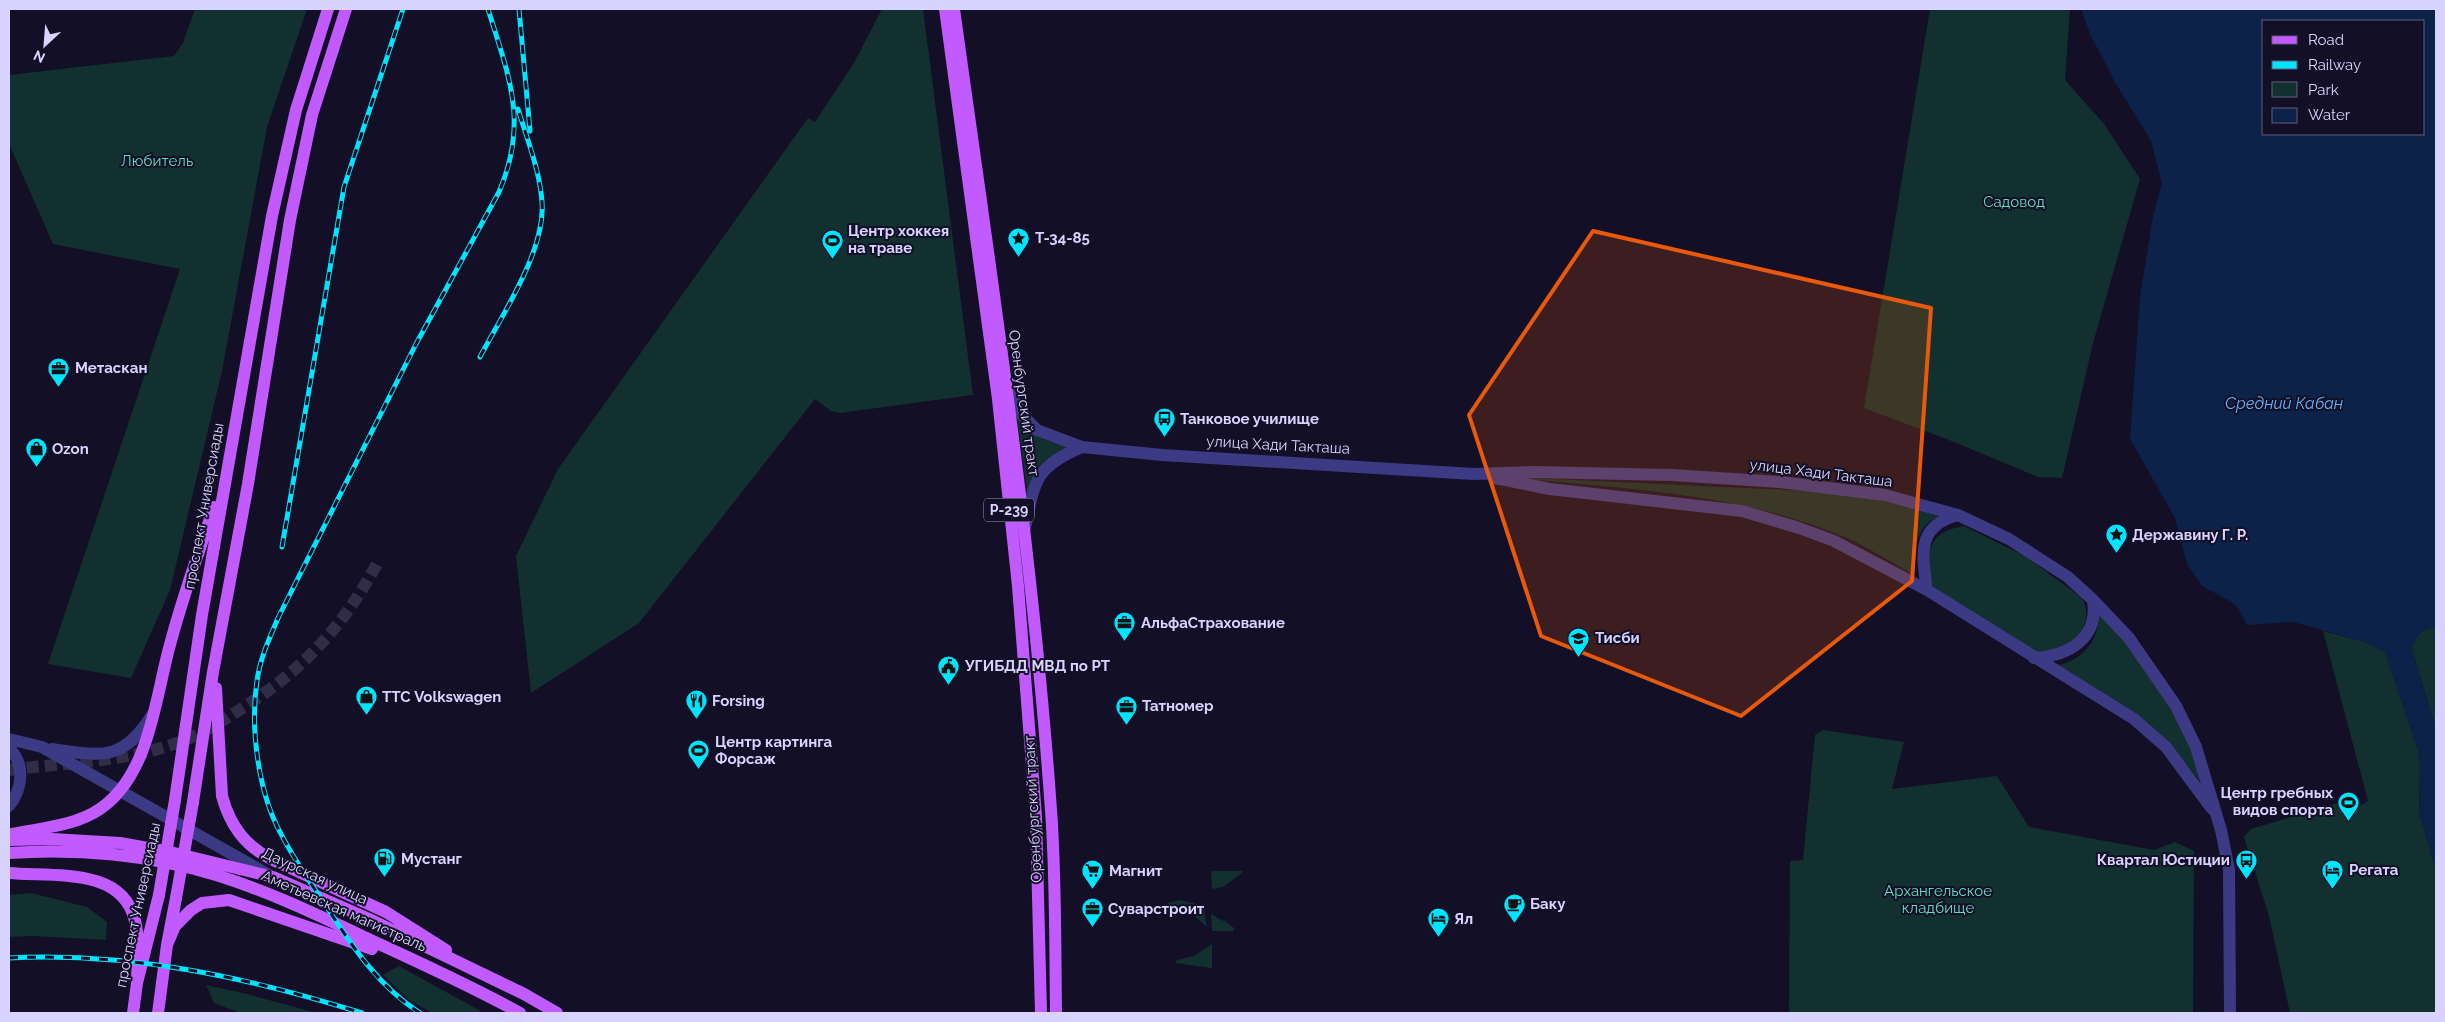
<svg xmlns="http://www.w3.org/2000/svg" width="2445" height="1022" viewBox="0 0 2445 1022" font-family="Raleway,sans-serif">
<rect width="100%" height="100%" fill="#130f26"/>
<path fill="#12302f" d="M195,9h112l-40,118 -45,244 -52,219 -39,88 -83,-14 132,-395 -127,-25 -44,-100v-69l165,-19 9,-13z
M882,9h41l50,386 -133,18 -9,-2 -16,-12 -176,224 -108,70 -15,-137 42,-87 250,-351 7,4 39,-59z
M1930,9h140l-5,71 39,44 36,55 -47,164 -31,135 -24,-1 -89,-37 -85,-32z
M1017,418c17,21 31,24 57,29 -34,14 -35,16 -46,51z
M1502,477c73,3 145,6 217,10 74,3 152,4 222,30 -25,3 -28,40 -27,58 -22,-13 -45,-27 -69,-38 -107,-45 -228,-49 -343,-60z
M1964,526l61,30 56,41c10,15 4,29 -3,44l-38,14 -103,-64c-8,-9 -7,-15 -8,-26 -1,-26 11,-35 35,-39z
M2099,613c37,36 69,82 89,129 6,14 10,29 15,44 -39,-56 -88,-85 -144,-121 25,-6 40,-25 40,-52z
M2436,627v102l-24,-79c4,-16 8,-20 24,-23z
M2323,631l42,11 20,10 33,98 2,14 -1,49 17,57v143h-146l-21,-97 -25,-79 7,-8 91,-27 3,7 17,-4 6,-4z
M1823,730l81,12 -12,47 105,-13 32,51 125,23 21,-8 19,9 -1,162h-404l1,-152 13,-1 12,-125z
M1211,871h31v2l-19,14 -11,2z
M31,893l56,14 20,15 -1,18 -74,-4 -23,1v-42z
M1180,900l14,3 10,7 3,17 -17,-15 -23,-9z
M1211,914l12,7 1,-1 10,8v3h-22z
M1212,944v24l-37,-5 2,-3 17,-4z
M399,966l85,47h-52l-23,-13 -26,-25z
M206,985l33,7 78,21h-77l-26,-10z"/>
<path fill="#0c2248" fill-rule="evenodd" d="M2081,9h355v618c-15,3 -20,7 -24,23l24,79v141l-17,-57 1,-49 -2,-14 -33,-98 -20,-10 -72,-20 -46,3 -9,-17 -6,-6 -30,-16 -15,-22 -12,-46 -45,-79 10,-142 13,-81 9,-33 -11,-42 -36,-59 -25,-48zM2264,21h160v113h-160z"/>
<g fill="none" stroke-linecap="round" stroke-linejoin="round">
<path stroke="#312d47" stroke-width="12" stroke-dasharray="12 6" stroke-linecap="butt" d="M9,770c52,-7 112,-8 162,-25 26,-8 47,-21 70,-36 63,-40 103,-83 138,-149"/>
<path stroke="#3d3a85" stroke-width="12" d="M1006,385l17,31 14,14 45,17 80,8 311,19 60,-2 139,3 108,7 105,13 73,20 51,24 59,38 25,23 36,38 47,68 20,41 25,83 8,40 1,143
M1495,478l55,11 192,22 57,17 35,13 93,49 207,129 32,28 46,62
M1025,528c10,-48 10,-61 57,-81
M1927,590c-5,-36 -11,-64 31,-75
M2034,658c34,-2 65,-19 59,-58
M9,739l33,8 227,128
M9,748c17,16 13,42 0,58
M52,749c49,7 71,13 100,-34"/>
<path stroke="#c25bff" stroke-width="12" d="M945,9l53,390 20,187 18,231 5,196
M954,9c37,266 78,533 97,801 5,67 4,136 5,203
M216,688l6,108c8,29 22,49 49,63l115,53 60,38
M175,800l27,-185 70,-399 24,-106 32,-101
M193,802l20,-130 35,-188 42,-264 22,-105 34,-106
M12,834c29,-6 63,-8 88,-25 51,-35 55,-113 71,-168 12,-45 28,-90 43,-134
M9,840l43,-1 68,4 50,9 103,25 96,42 155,75 33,19
M9,853c68,-5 141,2 207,22 55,17 108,43 161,68 48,22 96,44 143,70
M9,873c42,4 114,-7 126,48 5,20 2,42 2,62
M167,945l8,-19 16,-16 11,-7 27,-3 143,49
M133,1013l4,-30 22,-88
M158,1013l9,-68 9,-47"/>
<defs>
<path id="rail" d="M519,9l11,122
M480,357c22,-42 66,-107 62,-155 -2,-31 -15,-63 -24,-93
M282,547l62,-360 59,-178
M9,958c121,-6 238,19 353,55
M420,1013c-42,-27 -67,-66 -94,-107 -16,-24 -33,-48 -46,-74 -22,-41 -30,-105 -23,-151 3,-23 13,-44 22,-65l137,-272 83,-152c30,-70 10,-115 -11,-183"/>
</defs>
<use href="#rail" stroke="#00e5ff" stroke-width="5"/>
<use href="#rail" stroke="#130f26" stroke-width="3" stroke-dasharray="9" stroke-linecap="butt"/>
<path stroke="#c25bff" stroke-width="12" d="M159,895l16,-95
M176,898l17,-96"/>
</g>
<path fill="#e8590c" fill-opacity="0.2" stroke="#e8590c" stroke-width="4" stroke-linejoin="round" d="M1593,231l338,77 -19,273 -171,135 -200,-80 -72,-221z"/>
<defs>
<symbol id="sight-pin" viewBox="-11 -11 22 30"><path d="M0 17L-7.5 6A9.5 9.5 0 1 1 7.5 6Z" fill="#00e5ff" stroke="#130f26"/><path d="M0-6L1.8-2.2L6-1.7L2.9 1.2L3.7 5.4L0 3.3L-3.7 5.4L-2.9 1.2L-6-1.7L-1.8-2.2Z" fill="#111"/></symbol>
<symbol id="stadium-pin" viewBox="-11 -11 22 30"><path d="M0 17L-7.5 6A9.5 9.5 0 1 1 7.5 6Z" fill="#00e5ff" stroke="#130f26"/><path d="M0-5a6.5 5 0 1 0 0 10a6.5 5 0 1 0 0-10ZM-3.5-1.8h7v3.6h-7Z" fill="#111"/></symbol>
<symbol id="office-pin" viewBox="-11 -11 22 30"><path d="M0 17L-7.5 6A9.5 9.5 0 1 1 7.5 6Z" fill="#00e5ff" stroke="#130f26"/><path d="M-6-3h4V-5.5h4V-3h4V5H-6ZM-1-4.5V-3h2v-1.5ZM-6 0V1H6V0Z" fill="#111"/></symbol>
<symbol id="bus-pin" viewBox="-11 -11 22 30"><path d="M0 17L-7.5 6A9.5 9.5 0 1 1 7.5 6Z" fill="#00e5ff" stroke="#130f26"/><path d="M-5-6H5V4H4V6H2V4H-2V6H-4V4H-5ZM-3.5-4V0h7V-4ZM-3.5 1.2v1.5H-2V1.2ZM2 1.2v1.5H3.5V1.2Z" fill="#111"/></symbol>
<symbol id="shop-pin" viewBox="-11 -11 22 30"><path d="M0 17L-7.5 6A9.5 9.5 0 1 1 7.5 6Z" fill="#00e5ff" stroke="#130f26"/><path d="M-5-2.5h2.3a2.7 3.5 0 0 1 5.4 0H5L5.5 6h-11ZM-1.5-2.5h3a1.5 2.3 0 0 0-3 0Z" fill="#111"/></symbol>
<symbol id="university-pin" viewBox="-11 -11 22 30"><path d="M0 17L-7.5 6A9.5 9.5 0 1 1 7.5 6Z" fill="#00e5ff" stroke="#130f26"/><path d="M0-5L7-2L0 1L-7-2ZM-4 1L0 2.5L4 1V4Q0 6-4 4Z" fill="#111"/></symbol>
<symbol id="civic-pin" viewBox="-11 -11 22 30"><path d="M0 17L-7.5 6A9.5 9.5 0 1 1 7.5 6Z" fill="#00e5ff" stroke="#130f26"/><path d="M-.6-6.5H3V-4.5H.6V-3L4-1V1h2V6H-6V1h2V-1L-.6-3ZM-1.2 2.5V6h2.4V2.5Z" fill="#111"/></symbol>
<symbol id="restaurant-pin" viewBox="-11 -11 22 30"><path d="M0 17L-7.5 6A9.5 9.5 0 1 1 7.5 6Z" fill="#00e5ff" stroke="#130f26"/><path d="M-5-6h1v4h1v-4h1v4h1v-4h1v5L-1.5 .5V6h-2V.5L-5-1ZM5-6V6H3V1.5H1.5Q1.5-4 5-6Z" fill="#111"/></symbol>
<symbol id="fuel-pin" viewBox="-11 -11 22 30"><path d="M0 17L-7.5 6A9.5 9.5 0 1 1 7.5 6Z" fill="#00e5ff" stroke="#130f26"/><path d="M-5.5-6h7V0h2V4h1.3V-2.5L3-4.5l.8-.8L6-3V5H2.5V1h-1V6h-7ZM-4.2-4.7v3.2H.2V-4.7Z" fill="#111"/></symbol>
<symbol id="hotel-pin" viewBox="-11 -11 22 30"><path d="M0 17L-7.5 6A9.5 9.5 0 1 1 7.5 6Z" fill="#00e5ff" stroke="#130f26"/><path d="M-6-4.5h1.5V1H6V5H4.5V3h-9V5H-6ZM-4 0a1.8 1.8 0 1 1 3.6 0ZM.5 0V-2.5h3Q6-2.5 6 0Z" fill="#111"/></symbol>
<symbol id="supermarket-pin" viewBox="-11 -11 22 30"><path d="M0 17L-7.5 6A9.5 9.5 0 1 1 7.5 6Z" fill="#00e5ff" stroke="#130f26"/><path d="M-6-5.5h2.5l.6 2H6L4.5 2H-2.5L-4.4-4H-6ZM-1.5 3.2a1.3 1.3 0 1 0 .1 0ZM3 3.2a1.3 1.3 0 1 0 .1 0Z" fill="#111"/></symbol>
<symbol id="cafe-pin" viewBox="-11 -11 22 30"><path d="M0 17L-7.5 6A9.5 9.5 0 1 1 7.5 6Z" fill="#00e5ff" stroke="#130f26"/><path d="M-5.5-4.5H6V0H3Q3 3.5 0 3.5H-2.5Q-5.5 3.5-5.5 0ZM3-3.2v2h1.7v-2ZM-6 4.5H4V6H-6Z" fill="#111"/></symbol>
</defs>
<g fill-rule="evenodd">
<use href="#sight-pin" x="1006" y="226" width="25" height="34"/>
<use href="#stadium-pin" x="820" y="228" width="25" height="34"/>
<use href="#office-pin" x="46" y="356" width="25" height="34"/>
<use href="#bus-pin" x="1152" y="406" width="25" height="34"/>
<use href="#shop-pin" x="24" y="436" width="25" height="34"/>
<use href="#sight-pin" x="2104" y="522" width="25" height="34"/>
<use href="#office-pin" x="1112" y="610" width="25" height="34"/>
<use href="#university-pin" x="1566" y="626" width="25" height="34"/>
<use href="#civic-pin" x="936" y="654" width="25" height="34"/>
<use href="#shop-pin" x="354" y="684" width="25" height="34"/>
<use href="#restaurant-pin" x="684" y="688" width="25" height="34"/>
<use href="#office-pin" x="1114" y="694" width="25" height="34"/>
<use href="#stadium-pin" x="686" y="738" width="25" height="34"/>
<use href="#stadium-pin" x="2336" y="790" width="25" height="34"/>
<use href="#fuel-pin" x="372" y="846" width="25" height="34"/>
<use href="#bus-pin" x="2234" y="848" width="25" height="34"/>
<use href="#hotel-pin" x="2320" y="858" width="25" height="34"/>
<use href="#supermarket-pin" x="1080" y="858" width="25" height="34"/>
<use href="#cafe-pin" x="1502" y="892" width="25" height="34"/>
<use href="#office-pin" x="1080" y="896" width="25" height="34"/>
<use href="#hotel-pin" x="1426" y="906" width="25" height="34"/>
</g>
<g text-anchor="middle" stroke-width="4" stroke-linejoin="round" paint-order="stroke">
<rect fill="#130f26" stroke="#9e99be" stroke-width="1" x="984" y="498.5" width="50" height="23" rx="4"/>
<g font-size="14" font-weight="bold" fill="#d9d4ff">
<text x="1009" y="515">Р-239</text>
</g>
<g font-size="15" fill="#5fe0c0" stroke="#130f26">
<text x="157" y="166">Любитель</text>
<text x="2014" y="207">Садовод</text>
<text x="1938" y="896">Архангельское<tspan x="1938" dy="17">кладбище</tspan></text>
</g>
<g font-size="15" font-weight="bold" fill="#d9d4ff" stroke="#130f26" text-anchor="start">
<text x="848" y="236">Центр хоккея<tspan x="848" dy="17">на траве</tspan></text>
<text x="1035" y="243">T-34-85</text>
<text x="75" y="373">Метаскан</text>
<text x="1180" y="424">Танковое училище</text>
<text x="52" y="454">Ozon</text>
<text x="2132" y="540">Державину Г. Р.</text>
<text x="1141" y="628">АльфаСтрахование</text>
<text x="1595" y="643">Тисби</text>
<text x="965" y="671">УГИБДД МВД по РТ</text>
<text x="382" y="702">ТТС Volkswagen</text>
<text x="712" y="706">Forsing</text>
<text x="1142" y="711">Татномер</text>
<text x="715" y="747">Центр картинга<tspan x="715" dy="17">Форсаж</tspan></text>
<text x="2333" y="798" text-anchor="end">Центр гребных<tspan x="2333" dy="17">видов спорта</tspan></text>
<text x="401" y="864">Мустанг</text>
<text x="2230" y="865" text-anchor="end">Квартал Юстиции</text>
<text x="2349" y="875">Регата</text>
<text x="1109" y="876">Магнит</text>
<text x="1530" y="909">Баку</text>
<text x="1108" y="914">Суварстроит</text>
<text x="1454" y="924">Ял</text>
</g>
<g font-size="15" fill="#d9d4ff" stroke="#130f26">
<text transform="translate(1024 403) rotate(82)" y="5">Оренбургский тракт</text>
<text transform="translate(1278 445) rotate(3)" y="5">улица Хади Такташа</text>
<text transform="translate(1821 473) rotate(7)" y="5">улица Хади Такташа</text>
<text transform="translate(204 506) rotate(-80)" y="5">проспект Универсиады</text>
<text transform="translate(1033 809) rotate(-93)" y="5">Оренбургский тракт</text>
<text transform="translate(315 876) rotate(25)" y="5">Даурская улица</text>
<text transform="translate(138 905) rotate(-78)" y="5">проспект Универсиады</text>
<text transform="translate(344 911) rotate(24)" y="5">Аметьевская магистраль</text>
</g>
<g font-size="16" font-style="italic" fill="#62b6ff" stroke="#130f26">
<text x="2284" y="409">Средний Кабан</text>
</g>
</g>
<rect width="2445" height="1022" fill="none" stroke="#d9d4ff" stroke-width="20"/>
<rect x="2262" y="20" width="162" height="115" fill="#130f26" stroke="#625e7d"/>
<rect x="2272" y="36" width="25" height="8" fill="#c25bff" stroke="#625e7d"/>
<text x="2308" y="45" font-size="15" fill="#d9d4ff">Road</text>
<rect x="2272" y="61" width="25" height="8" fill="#00e5ff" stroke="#625e7d"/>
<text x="2308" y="70" font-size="15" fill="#d9d4ff">Railway</text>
<rect x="2272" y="82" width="25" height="15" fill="#12302f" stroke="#625e7d"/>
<text x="2308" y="95" font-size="15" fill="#d9d4ff">Park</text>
<rect x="2272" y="108" width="25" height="15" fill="#0c2248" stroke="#625e7d"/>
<text x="2308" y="120" font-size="15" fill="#d9d4ff">Water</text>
<g transform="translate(45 45) rotate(206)" stroke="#130f26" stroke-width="4" paint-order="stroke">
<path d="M0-4L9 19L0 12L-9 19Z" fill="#d9d4ff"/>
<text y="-8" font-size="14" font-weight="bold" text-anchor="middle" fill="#d9d4ff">N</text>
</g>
</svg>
